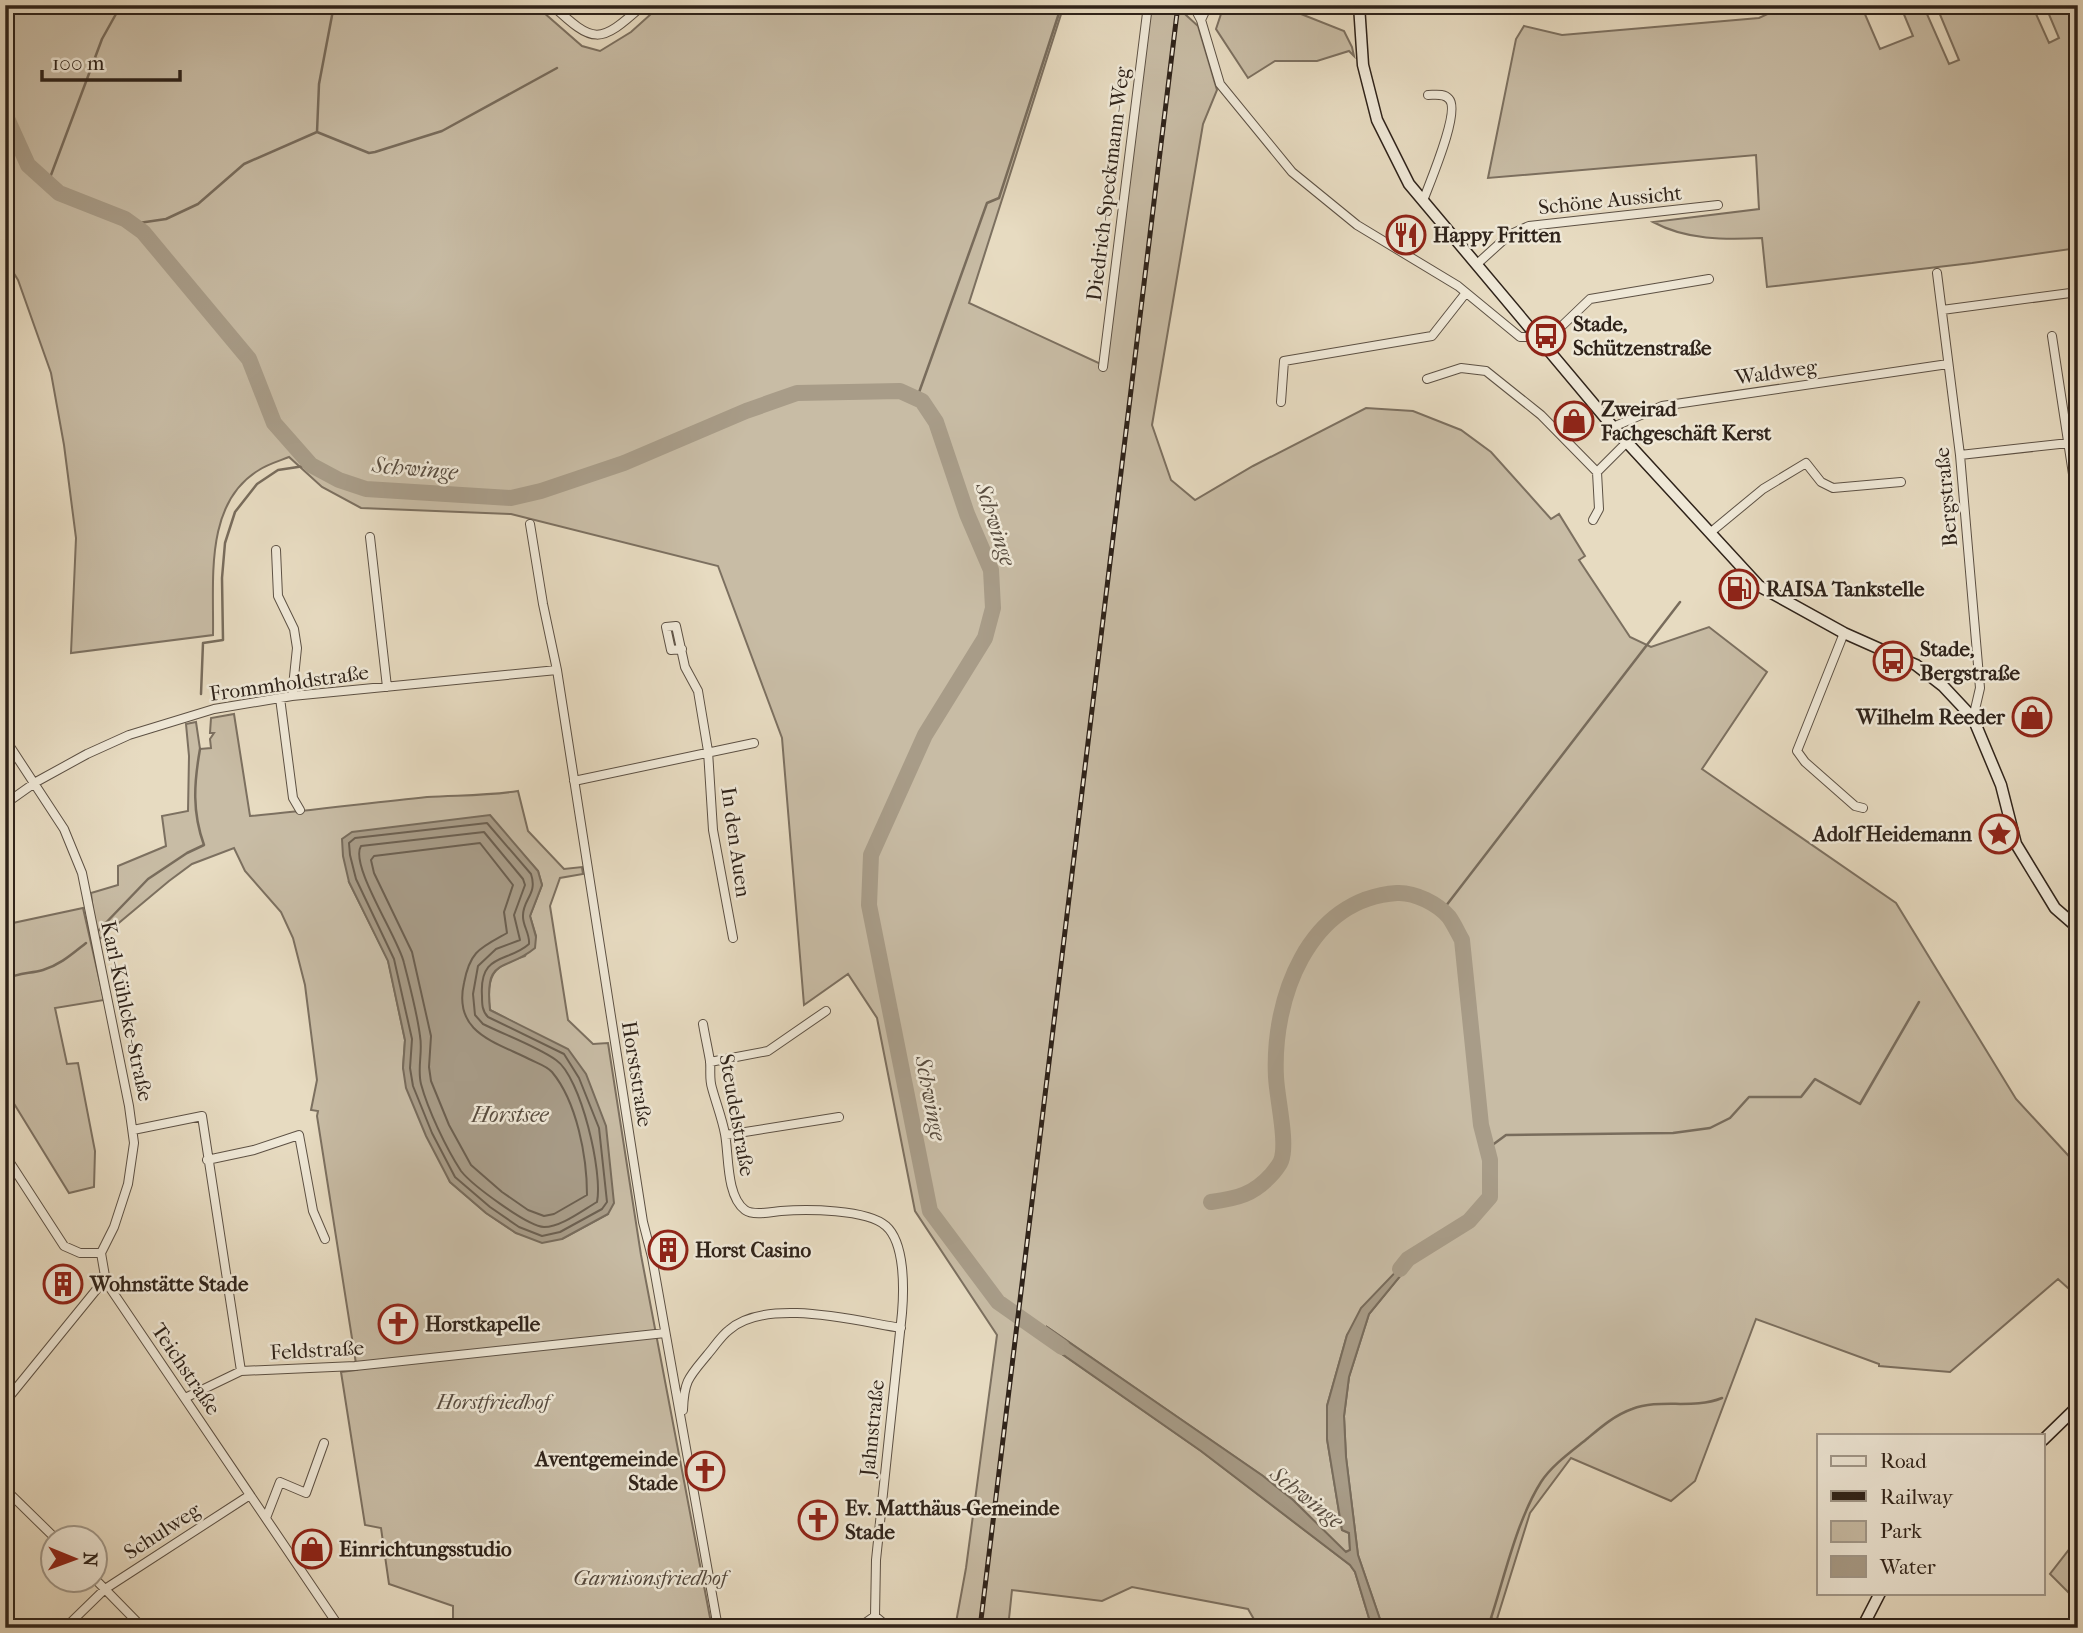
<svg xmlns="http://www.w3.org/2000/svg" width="2083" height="1633" viewBox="0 0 2083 1633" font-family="'IM FELL French Canon',serif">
<rect width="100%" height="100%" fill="#e7dbc1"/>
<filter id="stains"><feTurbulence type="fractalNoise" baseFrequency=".00286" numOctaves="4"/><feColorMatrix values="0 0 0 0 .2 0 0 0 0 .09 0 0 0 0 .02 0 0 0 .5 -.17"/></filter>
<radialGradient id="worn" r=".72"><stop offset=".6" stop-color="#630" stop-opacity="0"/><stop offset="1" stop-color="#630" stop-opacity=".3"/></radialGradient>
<path fill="#c8bca5" stroke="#7c7060" stroke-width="2" fill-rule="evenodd" d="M5,5h530l47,41 18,5 31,-19 30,-27h403l-95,298 136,63 45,-361h25l23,21 19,64 -14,34 -51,301 19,55 24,20 58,-34 113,-58 47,3 48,19 30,22 60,67 8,-5 26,42 -6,4 51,77 21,10 58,-20 58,45 -65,97 194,134 120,196 62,67v131l-20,-18 -108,93 -71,-6v-2l-123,-45 -61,162 -24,20 -100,-43 -41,55 -33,106 24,9h-138l-25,-73 -12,-98 -2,-41 5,-39 20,-63 41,-50 46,-34 -48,29 -61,76 -20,71v33l15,91 7,3 1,17 -5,2 -52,-52 -30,-24 -216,-149 -1,9 -4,4 159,111 149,114 5,7 17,56h-113l-11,-19 -116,-22 -30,14 -90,-11 -4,38h-53l11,-60 31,-233 -82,-124 -38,-193 -29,-44 -44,31 -22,-267 -64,-172 -207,-52 -150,-6 -39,-21 -33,-30c-10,4 -21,7 -30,13 -55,33 -45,110 -46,165l-142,18 5,-115 -12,-93 -13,-72 -33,-93 -13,-21z
M1224,5h77v9l43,17 8,16 2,9 -5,-5 -32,10h-42l-27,17 -32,-49z
M1787,5h74l19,44 33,-13 -13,-31h23l26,59 10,-4 -23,-55h96l17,38 10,-5 -14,-33h33l-5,3 5,32v208l-106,15 -205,24 -5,-49c-37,2 -76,2 -109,-16l106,-13 -3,-54 -268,23 28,-139 8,-13 38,9 197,-17z
M234,714l16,102c59,-5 118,-13 177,-19 31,-2 60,-1 91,-6l10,40 36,38 18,-2 1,7 -23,4 -10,28 18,114 25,24 15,-1 33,212 71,373h-259v-22l-64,-22 -8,-56 -16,-3 -24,-153 16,-2 -40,-254 1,-5 -7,-1 6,-30 -12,-95 -12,-47 -12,-26 -36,-41 -11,-23 -42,16 -23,17 -73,61 -5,-49 27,-8v-19l48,-20 -4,-30 26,-5 1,-55 -3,-32 10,-2 4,27 11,-1 -1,-9 4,-6h-4l1,-15zM519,850l19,21 4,14 -12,31 6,20 -11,20c-33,10 -39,19 -35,54l27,14 91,190 -46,25 -46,-6 -30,-20 -36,-31 -47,-114 2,-28 -17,-80 -39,-78z
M83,908l21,92 -49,8 12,56 11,-1 17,88 -1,36 -25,6 -64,-104v-10l5,-2 -5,-9v-138l8,-7z
M2078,1538v27l-5,11 5,7v19l-28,-28z"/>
<path fill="#a89c88" stroke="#786c5c" stroke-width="2" d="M490,815l48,56 4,14 -12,31 6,21 -1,11c-30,25 -51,7 -45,62l78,39 18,25 20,52 8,77 -6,11 -46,25 -20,4 -26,-10 -30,-20 -36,-31 -24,-46 -20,-48 -3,-20 2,-28 -17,-79 -39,-79 -6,-26 -1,-17 10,-7z
M1469,1221l-59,43 -41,50 -20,63 -5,39 2,41 12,98 25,73h-11l-17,-56 -5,-7 -149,-114 -159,-111 4,-4 1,-9 216,149 30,24 53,52 4,-2 -1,-17 -7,-3 -15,-91v-33l20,-71 14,-27 47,-49z"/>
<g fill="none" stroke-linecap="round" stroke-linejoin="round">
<path stroke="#6c6051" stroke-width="2" d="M487,823l44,51c7,21 -9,25 -8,43 0,9 7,17 6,27 -21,19 -50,8 -47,52 0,8 0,15 6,21l76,37 15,24 20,50 8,74 -5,7 -42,23 -18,4 -23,-9 -29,-20 -35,-30 -23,-44 -19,-47 -3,-18 2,-29 -18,-80 -38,-80 -6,-24 -1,-12 6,-5z
M484,832l39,47 2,6 -11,30 6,25 -24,9 -18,17 -5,28 2,21 8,9c22,11 53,22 73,36 25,17 47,113 41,142 -14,8 -36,25 -53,25 -17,-1 -72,-42 -83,-56 -15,-23 -33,-61 -40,-87 -4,-16 2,-32 -1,-48 -3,-24 -10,-49 -16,-73 -5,-24 -55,-98 -43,-117z
M480,843l33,42 -9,27 3,21c-27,15 -37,18 -43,50 -11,49 29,58 65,76 8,4 18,7 23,13 25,30 35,85 35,123l-33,19 -10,2 -16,-6 -26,-18 -31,-27 -22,-40 -18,-44 -2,-14 2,-31 -19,-84 -38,-79 -3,-13 3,-4z"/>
<path stroke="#786c5c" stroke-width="2.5" d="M317,132l2,-48 15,-79
M48,183l54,-144 19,-34
M132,224l34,-5 32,-15 46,-40 73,-32 52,21 6,-1 67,-21 115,-63
M917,398l70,-195 12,-5 61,-188
M201,694l2,-51 20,-3 -1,-62 3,-35 10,-31 22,-28 21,-14 33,-5
M1442,911l238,-309
M98,931l50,-52 39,-26 17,-8c-12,-33 -10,-62 -4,-96
M5,980c13,-8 24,-6 38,-10 17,-5 29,-16 43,-27
M1487,1149l19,-14 167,-2 37,-5 20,-10 19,-21h52l14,-18 45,25 59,-102
M1510,1628l-19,-10c14,-43 26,-98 50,-136 11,-17 31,-31 47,-44 13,-11 27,-23 44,-29 29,-11 60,1 90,-11"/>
<path stroke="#a89c88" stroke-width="16" d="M5,114l23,51 31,28 66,26 18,13 106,127 25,64 37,42 28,15 27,9 145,9 30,-7 83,-28 122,-52 51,-18 103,-2 22,10 14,21 31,92 24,56 2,38 -8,30 -60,97 -54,120 -2,50 61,306 68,91 64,45
M1211,1202c27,-4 42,-7 61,-28 3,-4 7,-8 9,-13 7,-18 -4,-62 -5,-84 -4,-78 32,-178 121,-184 18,-1 41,11 52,24 5,7 9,16 13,23l19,185 9,35v37l-21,24 -61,38 -8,10"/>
<defs>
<path id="minor" d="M552,5c42,39 47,40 91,0
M1193,5l8,15 19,64 72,88 65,53 101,61 62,51h20
M1201,20l7,-15
M1423,201c6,-17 38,-90 26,-102 -5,-6 -14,-4 -21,-4
M1477,264l32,-29 20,-9 189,-21
M1937,273l23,182 20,233 -7,30
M1942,310l136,-18
M2052,336l26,171
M1544,343l46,-44 119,-20
M1103,367l45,-362
M1427,379l34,-11 25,3 55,44 56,57 30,-30
M1281,402l3,-41 148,-25 33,-42
M1613,427l49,-21 286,-42
M1960,455l118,-13
M1593,520l6,-11 -2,-37
M530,524l13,80 14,66 86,552 9,35 66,371
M1711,532l52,-43 43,-26 15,19 12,6 68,-6
M370,537l17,150
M276,550l2,46 16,33 3,19 -5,48
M1844,633l-47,118 8,11 50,44 8,2
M682,649l-11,1 -5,-23 10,-1 9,41 13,24 10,60 5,79 20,108
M280,698l13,100 7,12
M5,732l4,13 55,84 18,44 47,233 5,37 -6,41 -14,43 -13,26
M574,781l180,-38
M5,804l31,-22 51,-28 42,-19 85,-26 78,-13 265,-26
M703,1024c2,12 5,25 7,37 1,9 -1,18 2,27 4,15 10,30 13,46 4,21 1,62 20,76 8,6 26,2 36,1 25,-2 86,-2 105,15 19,17 18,63 16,87l-26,247 -1,56
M710,1062l58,-11 58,-40
M133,1130l69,-14 39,255
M726,1135l113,-18
M5,1155l59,91 16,7h21l5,29 234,346
M207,1160l47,-10 45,-15 14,76 12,28
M185,1398l56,-27 114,-5 310,-33
M5,1402l100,-123
M683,1410c1,-30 6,-33 25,-56 7,-8 13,-18 21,-24 37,-33 127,-9 172,-2
M5,1489l50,49
M266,1518l14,-36 26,11 18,-50
M94,1578l49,50
M875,1616l14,12
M65,1628l40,-39 145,-94
M858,1628l17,-12"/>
<path id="secondary" d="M1359,5l4,60 14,55 32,64 204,243 146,159 85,47 72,32 27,21 30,32 28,67 15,59 39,64 23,20
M2043,1440l35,-34
M1862,1628l18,-35"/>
</defs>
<use href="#minor" stroke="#5d5144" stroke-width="10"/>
<use href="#secondary" stroke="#2f231a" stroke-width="13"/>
<use href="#minor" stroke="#efe8d7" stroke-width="8"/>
<use href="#secondary" stroke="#efe8d7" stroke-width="10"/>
<defs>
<path id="rail" d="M980,1628l198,-1623"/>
</defs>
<use href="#rail" stroke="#2f231a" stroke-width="5"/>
<use href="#rail" stroke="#efe8d7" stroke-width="2.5" stroke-dasharray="8" stroke-linecap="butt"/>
</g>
<defs>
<symbol id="restaurant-ring" viewBox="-11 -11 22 22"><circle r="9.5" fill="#efe8d7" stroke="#8f2418" stroke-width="1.5"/><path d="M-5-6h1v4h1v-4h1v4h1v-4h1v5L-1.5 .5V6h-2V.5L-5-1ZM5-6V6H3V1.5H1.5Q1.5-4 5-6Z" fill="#8f2418"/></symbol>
<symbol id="bus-ring" viewBox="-11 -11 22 22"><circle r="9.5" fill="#efe8d7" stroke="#8f2418" stroke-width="1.5"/><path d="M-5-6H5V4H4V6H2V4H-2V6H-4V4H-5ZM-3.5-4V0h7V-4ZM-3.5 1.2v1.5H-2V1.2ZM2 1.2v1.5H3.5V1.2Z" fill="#8f2418"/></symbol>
<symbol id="shop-ring" viewBox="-11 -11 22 22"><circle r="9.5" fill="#efe8d7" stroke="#8f2418" stroke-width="1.5"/><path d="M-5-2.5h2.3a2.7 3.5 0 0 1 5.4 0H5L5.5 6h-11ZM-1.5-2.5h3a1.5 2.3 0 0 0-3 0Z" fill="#8f2418"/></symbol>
<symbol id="fuel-ring" viewBox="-11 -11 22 22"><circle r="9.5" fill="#efe8d7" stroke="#8f2418" stroke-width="1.5"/><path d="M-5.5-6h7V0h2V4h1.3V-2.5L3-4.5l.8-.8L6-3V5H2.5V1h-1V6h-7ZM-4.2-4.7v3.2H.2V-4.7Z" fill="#8f2418"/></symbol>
<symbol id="sight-ring" viewBox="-11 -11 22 22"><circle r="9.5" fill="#efe8d7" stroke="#8f2418" stroke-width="1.5"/><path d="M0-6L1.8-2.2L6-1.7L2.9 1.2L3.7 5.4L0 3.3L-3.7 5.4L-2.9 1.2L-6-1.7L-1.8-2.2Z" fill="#8f2418"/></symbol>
<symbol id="building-ring" viewBox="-11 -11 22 22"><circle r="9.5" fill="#efe8d7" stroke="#8f2418" stroke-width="1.5"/><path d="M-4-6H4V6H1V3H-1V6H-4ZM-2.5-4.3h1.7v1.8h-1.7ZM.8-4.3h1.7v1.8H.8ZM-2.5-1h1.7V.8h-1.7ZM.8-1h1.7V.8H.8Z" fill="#8f2418"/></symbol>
<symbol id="church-ring" viewBox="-11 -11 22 22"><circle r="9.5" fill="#efe8d7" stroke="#8f2418" stroke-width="1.5"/><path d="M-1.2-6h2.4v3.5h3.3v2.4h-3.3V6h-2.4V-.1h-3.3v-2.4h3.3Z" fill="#8f2418"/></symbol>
</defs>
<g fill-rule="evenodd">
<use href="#restaurant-ring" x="1384" y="213" width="44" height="44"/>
<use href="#bus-ring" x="1524" y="314" width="44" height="44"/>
<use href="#shop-ring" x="1552" y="399" width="44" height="44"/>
<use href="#fuel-ring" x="1717" y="567" width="44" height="44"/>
<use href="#bus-ring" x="1871" y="639" width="44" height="44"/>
<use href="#shop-ring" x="2010" y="695" width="44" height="44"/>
<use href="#sight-ring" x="1977" y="812" width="44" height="44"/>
<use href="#building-ring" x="646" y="1228" width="44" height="44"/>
<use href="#building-ring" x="41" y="1262" width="44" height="44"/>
<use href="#church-ring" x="376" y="1302" width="44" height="44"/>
<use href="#church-ring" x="683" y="1449" width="44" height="44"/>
<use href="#church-ring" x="796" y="1498" width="44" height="44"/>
<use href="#shop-ring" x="290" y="1527" width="44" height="44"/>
</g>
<g text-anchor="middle" stroke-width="5" stroke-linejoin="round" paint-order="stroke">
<g font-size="21" fill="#2f231a" stroke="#efe8d7">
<text transform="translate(1108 184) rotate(-83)" y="7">Diedrich-Speckmann-Weg</text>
<text transform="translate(1610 200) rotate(-6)" y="7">Schöne Aussicht</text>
<text transform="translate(1776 372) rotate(-8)" y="7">Waldweg</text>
<text transform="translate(1946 497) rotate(-95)" y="7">Bergstraße</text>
<text transform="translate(289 683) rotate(-8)" y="7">Frommholdstraße</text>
<text transform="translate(736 842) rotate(82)" y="7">In den Auen</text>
<text transform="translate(127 1011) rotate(78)" y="7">Karl-Kühlcke-Straße</text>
<text transform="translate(637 1074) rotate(81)" y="7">Horststraße</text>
<text transform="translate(737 1115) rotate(80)" y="7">Steudelstraße</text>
<text transform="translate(317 1350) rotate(-3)" y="7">Feldstraße</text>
<text transform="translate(186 1369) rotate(56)" y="7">Teichstraße</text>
<text transform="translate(872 1428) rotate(-84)" y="7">Jahnstraße</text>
<text transform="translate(162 1531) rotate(-33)" y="7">Schulweg</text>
</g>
<g font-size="21" font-weight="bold" fill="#2f231a" stroke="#efe8d7" text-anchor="start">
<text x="1433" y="242">Happy Fritten</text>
<text x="1573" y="331">Stade,<tspan x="1573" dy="24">Schützenstraße</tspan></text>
<text x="1601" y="416">Zweirad<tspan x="1601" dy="24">Fachgeschäft Kerst</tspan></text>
<text x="1766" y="596">RAISA Tankstelle</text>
<text x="1920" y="656">Stade,<tspan x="1920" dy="24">Bergstraße</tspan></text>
<text x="2005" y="724" text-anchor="end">Wilhelm Reeder</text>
<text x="1972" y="841" text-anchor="end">Adolf Heidemann</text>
<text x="695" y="1257">Horst Casino</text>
<text x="90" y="1291">Wohnstätte Stade</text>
<text x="425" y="1331">Horstkapelle</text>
<text x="678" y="1466" text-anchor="end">Aventgemeinde<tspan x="678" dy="24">Stade</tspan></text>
<text x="845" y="1515">Ev. Matthäus-Gemeinde<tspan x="845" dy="24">Stade</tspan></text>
<text x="339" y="1556">Einrichtungsstudio</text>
</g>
<g font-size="21" font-style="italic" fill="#55493d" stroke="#efe8d7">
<text x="493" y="1409">Horstfriedhof</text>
<text x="650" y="1585">Garnisonsfriedhof</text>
</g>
<g font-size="23" font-style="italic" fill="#594d40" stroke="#efe8d7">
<text transform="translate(415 468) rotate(5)" y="8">Schwinge</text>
<text transform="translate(996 524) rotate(72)" y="8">Schwinge</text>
<text transform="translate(931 1098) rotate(79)" y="8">Schwinge</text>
<text x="510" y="1122">Horstsee</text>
<text transform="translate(1307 1497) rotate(38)" y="8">Schwinge</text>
</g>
</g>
<rect width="2083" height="1633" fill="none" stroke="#e7dbc1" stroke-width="28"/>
<rect x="7" y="7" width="2069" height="1619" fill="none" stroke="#2f231a" stroke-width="3.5"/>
<rect x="14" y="14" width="2055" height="1605" fill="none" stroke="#2f231a" stroke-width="2"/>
<rect x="1817" y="1434" width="228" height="161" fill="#efe8d7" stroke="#a2998b" stroke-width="2"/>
<rect x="1831" y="1456" width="35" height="10" fill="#efe8d7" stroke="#a2998b" stroke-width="2"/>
<text x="1880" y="1468" font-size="21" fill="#2f231a">Road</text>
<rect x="1831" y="1491" width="35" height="10" fill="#2f231a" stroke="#a2998b" stroke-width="2"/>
<text x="1880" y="1504" font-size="21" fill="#2f231a">Railway</text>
<rect x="1831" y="1521" width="35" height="21" fill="#c8bca5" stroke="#a2998b" stroke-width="2"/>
<text x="1880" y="1538" font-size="21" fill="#2f231a">Park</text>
<rect x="1831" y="1556" width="35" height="21" fill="#a89c88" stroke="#a2998b" stroke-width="2"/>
<text x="1880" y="1574" font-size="21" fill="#2f231a">Water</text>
<g transform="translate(74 1559) rotate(91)"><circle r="33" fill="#efe8d7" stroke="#a2998b" stroke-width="2"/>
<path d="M0-5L12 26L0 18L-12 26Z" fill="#8f2418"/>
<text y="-10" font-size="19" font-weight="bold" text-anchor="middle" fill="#2f231a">N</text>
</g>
<path d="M42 70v10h138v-10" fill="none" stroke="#2f231a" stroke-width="3.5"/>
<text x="52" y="70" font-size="21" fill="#2f231a" stroke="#efe8d7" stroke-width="5" paint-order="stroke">100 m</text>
<rect width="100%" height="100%" filter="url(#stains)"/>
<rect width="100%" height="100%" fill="url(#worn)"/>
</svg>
